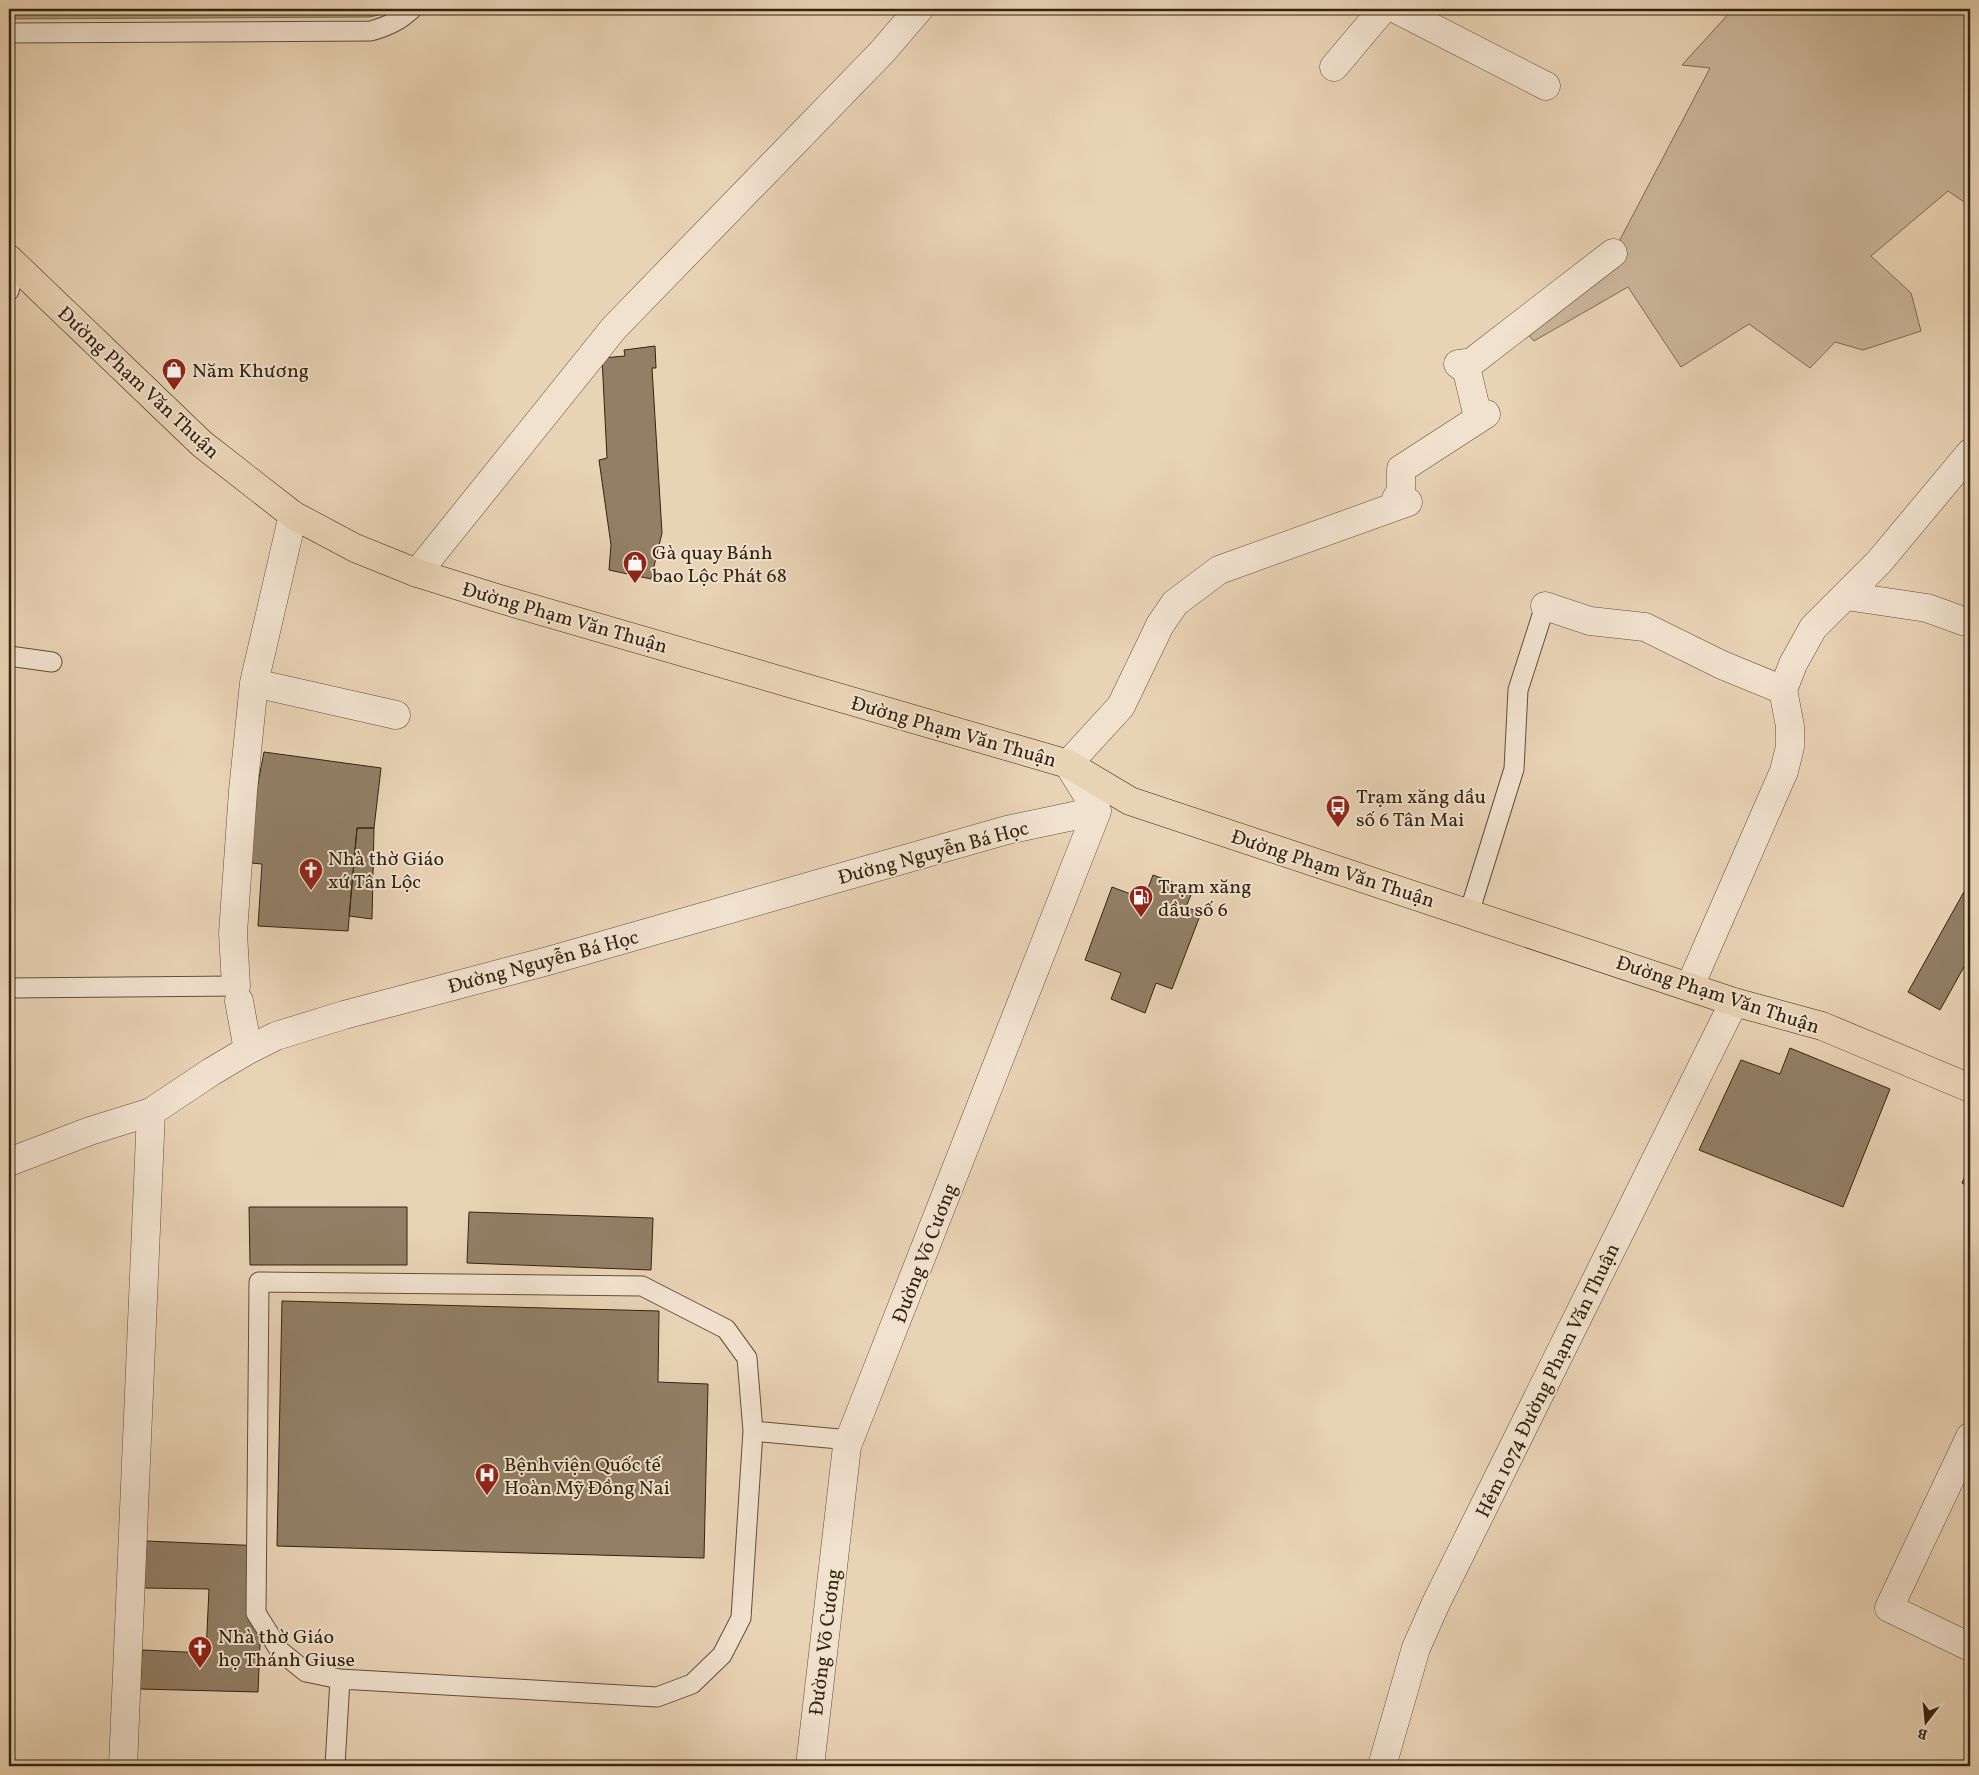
<svg xmlns="http://www.w3.org/2000/svg" width="1979" height="1775" viewBox="0 0 1979 1775" font-family="Vollkorn,serif">
<rect width="100%" height="100%" fill="#e9d3b5"/>
<filter id="stains"><feTurbulence type="fractalNoise" baseFrequency=".004" numOctaves="4"/><feColorMatrix values="0 0 0 0 .2 0 0 0 0 .09 0 0 0 0 .02 0 0 0 .5 -.17"/></filter>
<radialGradient id="worn" r=".72"><stop offset=".6" stop-color="#630" stop-opacity="0"/><stop offset="1" stop-color="#630" stop-opacity=".3"/></radialGradient>
<path fill="#cab599" stroke="#7e6c54" d="M1733,9h237v197l-22,-15 -77,65 40,37 10,38 -58,19 -28,-8 -25,26 -61,-44 -68,43 -53,-80 -94,54 -12,-13 91,-75 97,-185 -28,-3z"/>
<path fill="#ab987d" stroke="#7b6a51" d="M9,9h383l-10,5 -12,3 -361,2z"/>
<path fill="#927f66" stroke="#332410" d="M655,346l1,22h-4l10,165 -11,46 -42,-9 2,-25 -12,-85 8,-2 -5,-100 23,-2 -1,-6z
M264,752l117,16 -7,60h-17l-9,103 -90,-5 4,-62 -11,-1 6,-75z
M357,828h17l-2,91 -23,-3z
M1153,875l40,15 -7,17 15,6 -29,76 -16,-6 -11,30 -34,-14 10,-26 -36,-13 27,-73 32,12z
M1970,881v75l-30,54 -32,-18z
M1790,1048l100,41 -47,118 -144,-57 42,-90 39,14z
M1970,1165v22l-8,-4z
M249,1207h158v58h-157z
M469,1212l184,6 -2,52 -184,-7z
M282,1301l377,10 -1,71 50,2 -4,174 -427,-12z
M146,1541l118,5 -6,146 -118,-3 2,-39 64,3 3,-64 -65,-1z"/>
<g fill="none" stroke-linecap="round" stroke-linejoin="round">
<defs>
<path id="lane" d="M9,33l362,-2c17,-5 28,-10 41,-22
M9,291l6,-25
M9,656l43,6
M1469,913l45,-144 4,-79 27,-84
M9,988l227,-2
M340,1679l317,18 35,-13 30,-29 19,-37 12,-187
M335,1766l5,-87 -34,-7 -26,-21 -24,-38 3,-331 383,4 84,43 21,29 6,73 97,9"/>
<path id="street" d="M1396,9l150,77
M1334,67l49,-58
M417,573l197,-245 268,-276 37,-43
M1846,596l81,12 36,13h7
M1545,606l45,15 55,6 77,38 61,25
M254,683l142,32
M236,986l-3,-53 10,-142 11,-108 39,-168
M1690,986l94,-215 6,-24v-21l-7,-36 10,-26 20,-36 66,-66 91,-109
M239,1001l9,49
M9,1162l81,-31 61,-19 60,-40 37,-22 28,-14 68,-21 204,-54 459,-131 90,-19
M1970,1437l-81,171 81,39
M123,1766l28,-654
M810,1766l37,-320 250,-635 -29,-47 53,-58 39,-81 15,-22 44,-33 189,-68 -12,-3 5,-8v-22l85,-55 -9,-1 -10,-42 -9,-7 14,-2 141,-109
M1382,1766l34,-118 20,-45 298,-601"/>
<path id="primary" d="M9,259l193,185 91,71 62,33 62,25 83,26 568,165 62,37 604,201 88,24 148,62"/>
</defs>
<use href="#lane" stroke="#605039" stroke-width="21"/>
<use href="#street" stroke="#605039" stroke-width="29"/>
<use href="#primary" stroke="#332410" stroke-width="29"/>
<use href="#lane" stroke="#f1e2cf" stroke-width="19"/>
<use href="#street" stroke="#f1e2cf" stroke-width="28"/>
<use href="#primary" stroke="#e9d3b5" stroke-width="28"/>
</g>
<defs>
<symbol id="shop-pin" viewBox="-11 -11 22 30"><path d="M0 17L-7.5 6A9.5 9.5 0 1 1 7.5 6Z" fill="#8f2418" stroke="#f1e2cf"/><path d="M-5-2.5h2.3a2.7 3.5 0 0 1 5.4 0H5L5.5 6h-11ZM-1.5-2.5h3a1.5 2.3 0 0 0-3 0Z" fill="#fff"/></symbol>
<symbol id="bus-pin" viewBox="-11 -11 22 30"><path d="M0 17L-7.5 6A9.5 9.5 0 1 1 7.5 6Z" fill="#8f2418" stroke="#f1e2cf"/><path d="M-5-6H5V4H4V6H2V4H-2V6H-4V4H-5ZM-3.5-4V0h7V-4ZM-3.5 1.2v1.5H-2V1.2ZM2 1.2v1.5H3.5V1.2Z" fill="#fff"/></symbol>
<symbol id="church-pin" viewBox="-11 -11 22 30"><path d="M0 17L-7.5 6A9.5 9.5 0 1 1 7.5 6Z" fill="#8f2418" stroke="#f1e2cf"/><path d="M-1.2-6h2.4v3.5h3.3v2.4h-3.3V6h-2.4V-.1h-3.3v-2.4h3.3Z" fill="#fff"/></symbol>
<symbol id="fuel-pin" viewBox="-11 -11 22 30"><path d="M0 17L-7.5 6A9.5 9.5 0 1 1 7.5 6Z" fill="#8f2418" stroke="#f1e2cf"/><path d="M-5.5-6h7V0h2V4h1.3V-2.5L3-4.5l.8-.8L6-3V5H2.5V1h-1V6h-7ZM-4.2-4.7v3.2H.2V-4.7Z" fill="#fff"/></symbol>
<symbol id="hospital-pin" viewBox="-11 -11 22 30"><path d="M0 17L-7.5 6A9.5 9.5 0 1 1 7.5 6Z" fill="#8f2418" stroke="#f1e2cf"/><path d="M-5-5h3v3.5h4V-5h3V5h-3V1.5h-4V5h-3Z" fill="#fff"/></symbol>
</defs>
<g fill-rule="evenodd">
<use href="#shop-pin" x="160" y="356" width="28" height="38"/>
<use href="#shop-pin" x="621" y="549" width="28" height="38"/>
<use href="#bus-pin" x="1324" y="793" width="28" height="38"/>
<use href="#church-pin" x="297" y="856" width="28" height="38"/>
<use href="#fuel-pin" x="1127" y="883" width="28" height="38"/>
<use href="#hospital-pin" x="473" y="1461" width="28" height="38"/>
<use href="#church-pin" x="186" y="1634" width="28" height="38"/>
</g>
<g text-anchor="middle" stroke-width="4" stroke-linejoin="round" paint-order="stroke">
<g font-size="20" fill="#332410" stroke="#f1e2cf" text-anchor="start">
<text x="192" y="377">Năm Khương</text>
<text x="652" y="559">Gà quay Bánh<tspan x="652" dy="23">bao Lộc Phát 68</tspan></text>
<text x="1356" y="803">Trạm xăng dầu<tspan x="1356" dy="23">số 6 Tân Mai</tspan></text>
<text x="328" y="865">Nhà thờ Giáo<tspan x="328" dy="23">xứ Tân Lộc</tspan></text>
<text x="1158" y="893">Trạm xăng<tspan x="1158" dy="23">dầu số 6</tspan></text>
<text x="504" y="1471">Bệnh viện Quốc tế<tspan x="504" dy="23">Hoàn Mỹ Đồng Nai</tspan></text>
<text x="218" y="1643">Nhà thờ Giáo<tspan x="218" dy="23">họ Thánh Giuse</tspan></text>
</g>
<g font-size="20" fill="#332410" stroke="#f1e2cf">
<text transform="translate(139 382) rotate(43)" y="7">Đường Phạm Văn Thuận</text>
<text transform="translate(565 617) rotate(16)" y="7">Đường Phạm Văn Thuận</text>
<text transform="translate(954 731) rotate(16)" y="7">Đường Phạm Văn Thuận</text>
<text transform="translate(933 852) rotate(-15)" y="7">Đường Nguyễn Bá Học</text>
<text transform="translate(1333 868) rotate(18)" y="7">Đường Phạm Văn Thuận</text>
<text transform="translate(543 961) rotate(-15)" y="7">Đường Nguyễn Bá Học</text>
<text transform="translate(1718 994) rotate(18)" y="7">Đường Phạm Văn Thuận</text>
<text transform="translate(924 1253) rotate(-69)" y="7">Đường Võ Cương</text>
<text transform="translate(1547 1380) rotate(-64)" y="7">Hẻm 1074 Đường Phạm Văn Thuận</text>
<text transform="translate(824 1642) rotate(-83)" y="7">Đường Võ Cương</text>
</g>
</g>
<rect width="1979" height="1775" fill="none" stroke="#e9d3b5" stroke-width="30"/>
<rect x="10" y="10" width="1959" height="1755" fill="none" stroke="#332410" stroke-width="2.5"/>
<rect x="15" y="15" width="1949" height="1745" fill="none" stroke="#332410"/>
<g transform="translate(1926 1722) rotate(196)" stroke="#f1e2cf" stroke-width="4" paint-order="stroke">
<path d="M0-4L9 19L0 12L-9 19Z" fill="#332410"/>
<text y="-8" font-size="14" font-weight="bold" text-anchor="middle" fill="#332410">B</text>
</g>
<rect width="100%" height="100%" filter="url(#stains)"/>
<rect width="100%" height="100%" fill="url(#worn)"/>
</svg>
